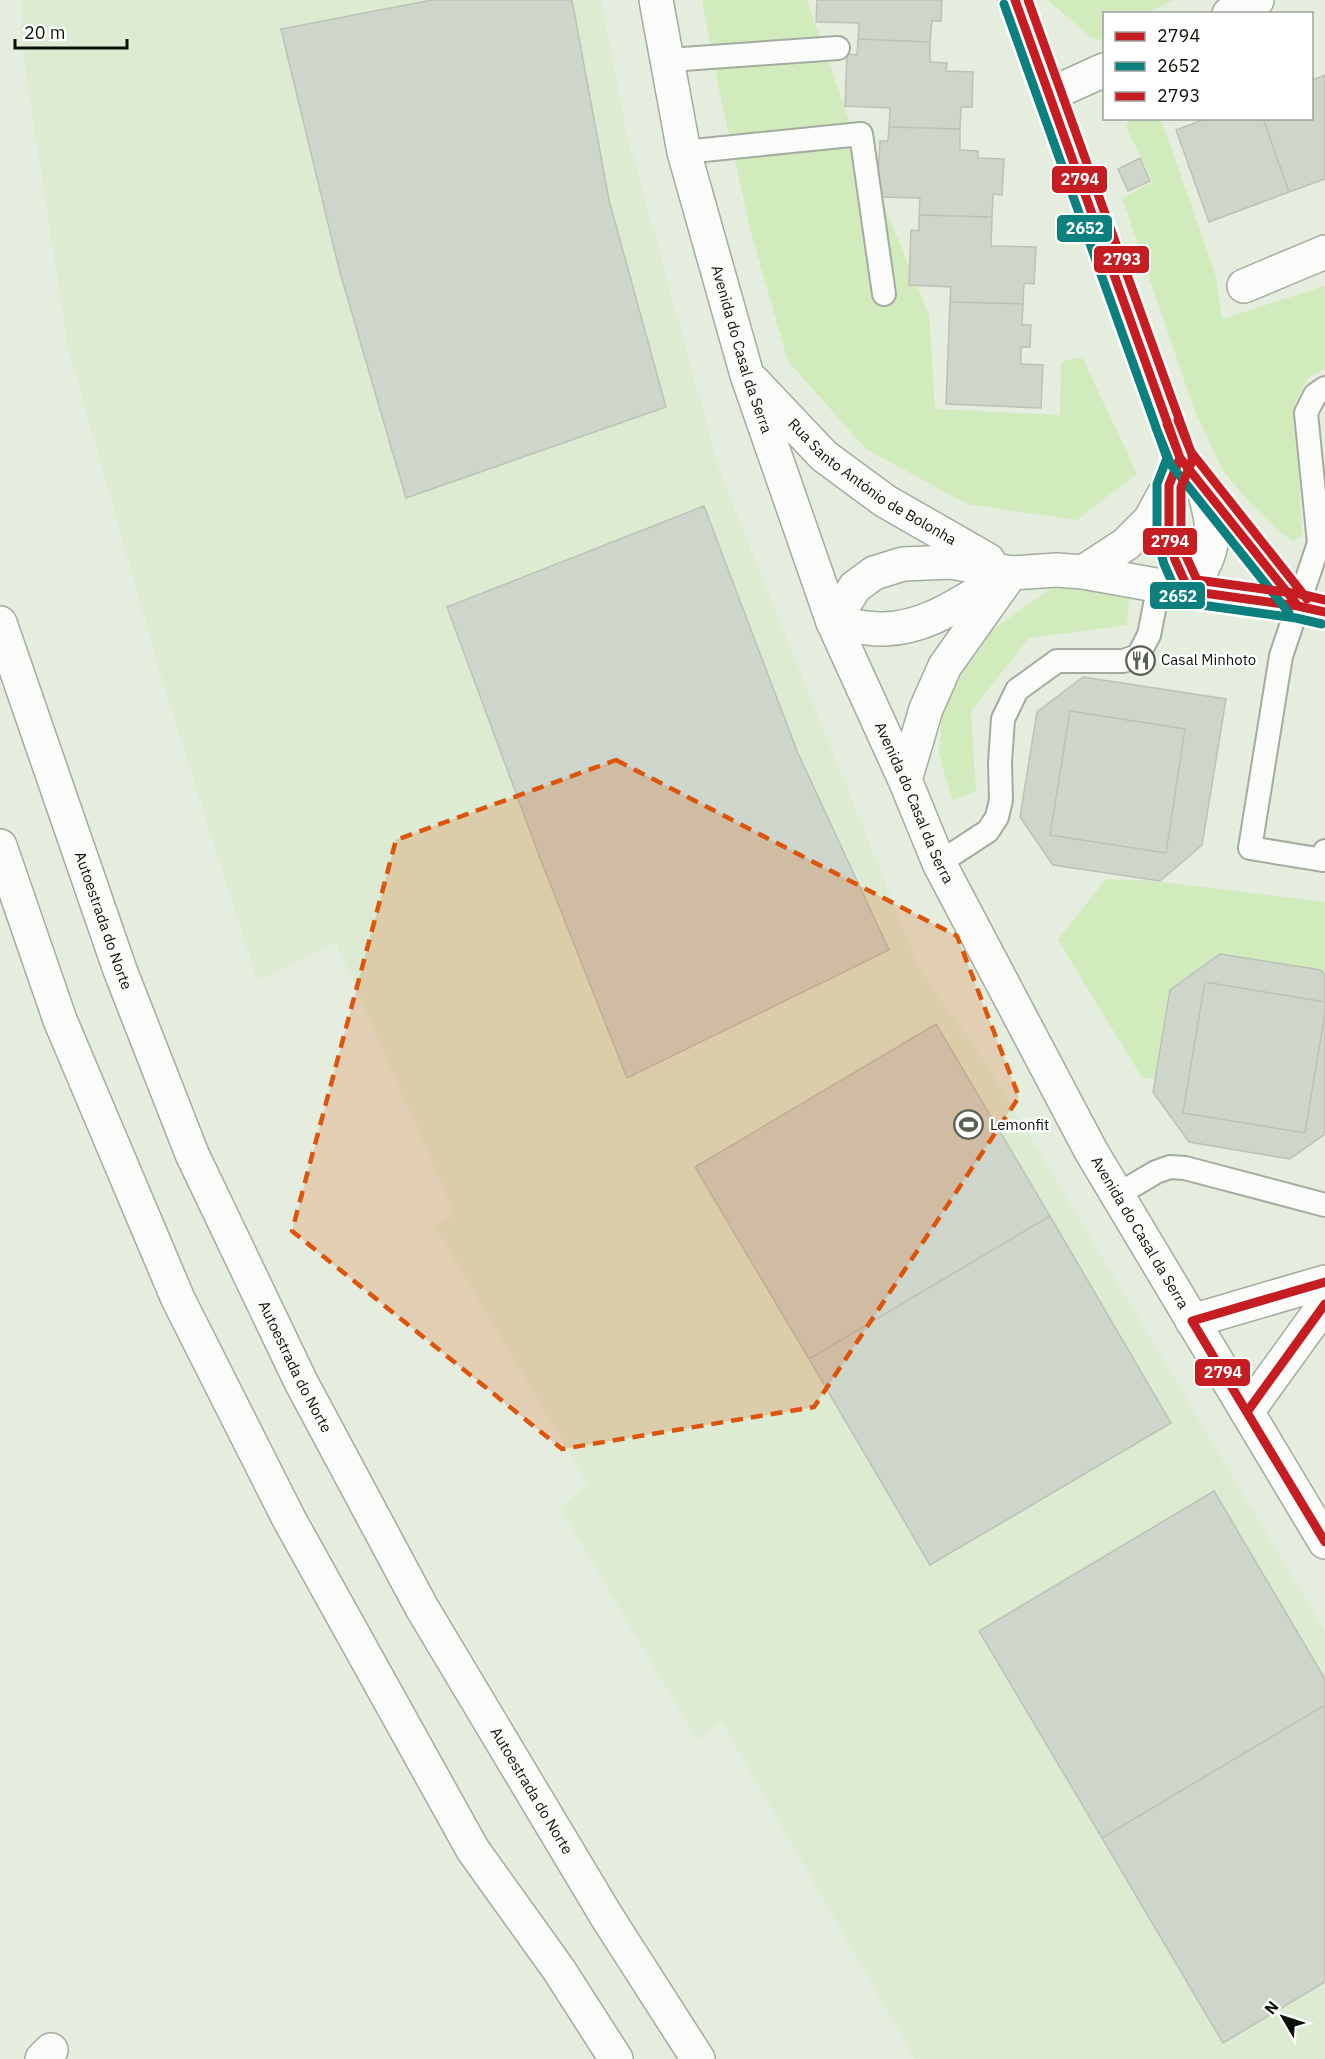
<svg xmlns="http://www.w3.org/2000/svg" width="1325" height="2059" viewBox="0 0 1325 2059" font-family="'IBM Plex Sans',sans-serif">
<rect width="100%" height="100%" fill="#e4edde"/>
<path fill="#dcebd2" d="M21,0h580l25,131 94,341 201,500 62,86 342,573v428h-410l-193,-337 -25,17 -137,-231 28,-24 -153,-257 19,-14 -118,-270 -81,38 -2,-14 -89,-281 -96,-339 -47,-306z"/>
<path fill="#d1ebbc" d="M702,0h105l42,121 80,194 6,94 125,6 1,-53 21,-5 55,117 -60,46 -110,-16 -101,-55 -78,-88 -36,-125 -31,-137z
M1048,0h126l-27,13 -43,1v26l-13,-2z
M1132,119h29l55,158 6,42 103,-33v83l-16,8 -14,26 7,133 -9,5 -13,-9 -29,-28 -28,-33 -29,-62 -72,-211 31,-16 -28,-57z
M1053,587h77l-3,38 -98,13 -58,73 5,80 -24,9 -13,-47 4,-51 50,-73z
M1106,879l47,2 172,21v152l-182,25 -85,-139z"/>
<path fill="#ced5ca" stroke="#bbc2b6" stroke-width="1.5" d="M432,0h140l37,200 57,207 -260,91 -67,-229 -58,-240z
M817,0h125l-1,21h-9l-2,21 -72,-3 1,-16 -43,-1z
M858,39l72,3v20l17,1 -1,8 27,1 -1,35h-11l-1,22 -71,-2 1,-19 -45,-2 2,-52 10,1z
M1325,75v104l-36,13 -26,-74h49v-38z
M1208,118h55l26,74 -80,30 -33,-92z
M889,127l71,2v21l18,1v7l26,1 -2,36 -9,-1 -1,23 -73,-2 1,-17 -43,-1 3,-56h8z
M1140,158l10,23 -22,10 -10,-22z
M919,215l73,2 -1,29 45,1 -2,37 -10,-1 -1,21 -73,-2 1,-15 -42,-2 2,-55 8,1z
M950,302l73,2 -1,21h9l-1,22h-9v17l22,1 -2,43 -95,-4z
M704,506l93,245 92,199 -262,128 -87,-220 -93,-251z
M1083,677l143,22 -24,146 -42,36 -107,-16 -33,-48 17,-105z
M1070,711l115,18 -19,124 -116,-18z
M1220,954l101,16 4,6v158l-35,25 -101,-17 -36,-50 17,-102z
M1205,982l120,20v11l-20,120 -122,-20z
M936,1024l114,192 -241,143 -114,-192z
M1050,1216l121,207 -241,142 -121,-206z
M1214,1491l111,188v26l-223,133 -123,-207z
M1325,1705v277l-102,61 -121,-205z"/>
<g fill="none" stroke-linecap="round" stroke-linejoin="round">
<defs>
<path id="lane" d="M669,60l169,-12
M684,152l177,-18 23,160
M1325,388l-10,7 -9,18 13,130 -38,113 -31,192 73,12 2,-9
M939,863l49,-32 9,-14 4,-17 -1,-38 3,-43 14,-29 40,-29h66l15,-5 11,-21 10,-50
M1117,1195l39,-23 14,-5 15,1 140,37"/>
<path id="street" d="M1015,0l165,458 118,148
M1229,14l28,-14
M1049,95l55,-25
M1244,286l81,-34
M1180,458l-11,27v53l6,22 14,31
M1083,572l43,-28 24,-24 18,-33
M1189,591c24,-38 29,-53 16,-96
M1192,1321l133,-39
M1247,1412l78,-108
M42,2059l9,-9"/>
<g id="secondary">
<path id="s1" d="M656,0l28,152 63,223 86,247 72,158 34,83 152,288 234,391"/>
<path id="s2" d="M754,382l70,74 61,45 103,59"/>
<path d="M833,622l22,-35 19,-14 29,-9 48,-2 60,11 46,-3 26,2 106,19 109,15 27,6"/>
<path d="M833,622c17,3 35,8 51,7 44,-1 79,-28 115,-49"/>
<path d="M905,780l21,-71 19,-43 66,-93"/>
</g>
<g id="highway">
<path id="s3" d="M0,623l120,347 72,184 109,228 121,226 185,309 91,142"/>
<path d="M0,846l60,174 118,279 111,220 184,331 86,120 57,89"/>
</g>
</defs>
<use href="#lane" stroke="#a4aba0" stroke-width="26"/>
<use href="#street" stroke="#a4aba0" stroke-width="36"/>
<use href="#secondary" stroke="#a4aba0" stroke-width="36"/>
<use href="#highway" stroke="#a4aba0" stroke-width="36"/>
<use href="#lane" stroke="#fbfcfa" stroke-width="22"/>
<use href="#street" stroke="#fbfcfa" stroke-width="33"/>
<use href="#secondary" stroke="#fbfcfa" stroke-width="33"/>
<use href="#highway" stroke="#fbfcfa" stroke-width="33"/>
<defs>
<path id="bus-1" d="M1015,0l165,458 -11,27v53l6,22 14,31 109,15 27,6
M1167,424l13,34 118,148
M1325,1282l-133,39 133,221
M1247,1412l78,-108"/>
<path id="bus-2" d="M1004,4l163,454 -10,26v56l7,24 14,32 4,5 5,2 109,15 26,6
M1156,428l15,37 118,148"/>
<path id="bus-3" d="M1028,0l164,455v6l-11,26v49l5,20 11,24 103,14 25,6
M1178,420l13,32 116,147"/>
</defs>
<use href="#bus-1" stroke="#fff" stroke-width="14"/>
<use href="#bus-2" stroke="#fff" stroke-width="14"/>
<use href="#bus-3" stroke="#fff" stroke-width="14"/>
<use href="#bus-1" stroke="#c61d23" stroke-width="9"/>
<use href="#bus-2" stroke="#0c807e" stroke-width="9"/>
<use href="#bus-3" stroke="#c61d23" stroke-width="9"/>
</g>
<path fill="#dd550c" fill-opacity="0.2" stroke="#dd550c" stroke-width="4.5" stroke-dasharray="12 8" stroke-linejoin="round" d="M616,760l341,176 62,161 -205,310 -252,42 -270,-218 104,-391z"/>
<defs>
<symbol id="restaurant-ring" viewBox="-11 -11 22 22"><circle r="9.5" fill="#fff" stroke="#585f53" stroke-width="1.5"/><path d="M-5-6h1v4h1v-4h1v4h1v-4h1v5L-1.5 .5V6h-2V.5L-5-1ZM5-6V6H3V1.5H1.5Q1.5-4 5-6Z" fill="#585f53"/></symbol>
<symbol id="stadium-ring" viewBox="-11 -11 22 22"><circle r="9.5" fill="#fff" stroke="#585f53" stroke-width="1.5"/><path d="M0-5a6.5 5 0 1 0 0 10a6.5 5 0 1 0 0-10ZM-3.5-1.8h7v3.6h-7Z" fill="#585f53"/></symbol>
</defs>
<g fill-rule="evenodd">
<use href="#restaurant-ring" x="1124" y="644" width="33" height="33"/>
<use href="#stadium-ring" x="952" y="1108" width="33" height="33"/>
</g>
<g text-anchor="middle" stroke-width="5" stroke-linejoin="round" paint-order="stroke">
<g font-size="15" fill="#0c1208" stroke="#fff">
<text dy="5" stroke="none"><textPath href="#s1" startOffset="360">Avenida do Casal da Serra</textPath></text>
<text dy="5" stroke="none"><textPath href="#s2" startOffset="156">Rua Santo António de Bolonha</textPath></text>
<text dy="5" stroke="none"><textPath href="#s1" startOffset="846">Avenida do Casal da Serra</textPath></text>
<text dy="5" stroke="none"><textPath href="#s3" startOffset="315">Autoestrada do Norte</textPath></text>
<text dy="5" stroke="none"><textPath href="#s1" startOffset="1332">Avenida do Casal da Serra</textPath></text>
<text dy="5" stroke="none"><textPath href="#s3" startOffset="801">Autoestrada do Norte</textPath></text>
<text dy="5" stroke="none"><textPath href="#s3" startOffset="1287">Autoestrada do Norte</textPath></text>
</g>
<g font-size="15" fill="#0c1208" stroke="#fff" text-anchor="start">
<text x="1161" y="665">Casal Minhoto</text>
<text x="990" y="1130">Lemonfit</text>
</g>
</g>
<g stroke="#fff" stroke-width="2">
<rect x="1051" y="165" width="57" height="29" rx="6" fill="#c61d23"/>
<rect x="1056" y="214" width="57" height="29" rx="6" fill="#0c807e"/>
<rect x="1093" y="245" width="57" height="29" rx="6" fill="#c61d23"/>
<rect x="1142" y="527" width="56" height="29" rx="6" fill="#c61d23"/>
<rect x="1149" y="581" width="57" height="29" rx="6" fill="#0c807e"/>
<rect x="1194" y="1358" width="57" height="29" rx="6" fill="#c61d23"/>
</g>
<g font-size="16" text-anchor="middle" font-weight="bold" fill="#fff">
<text x="1080" y="185">2794</text>
<text x="1085" y="234">2652</text>
<text x="1122" y="265">2793</text>
<text x="1170" y="547">2794</text>
<text x="1178" y="602">2652</text>
<text x="1223" y="1378">2794</text>
</g>
<rect x="1103" y="12" width="210" height="108" fill="#ffffff" stroke="#9ea09c" stroke-width="1.5"/>
<rect x="1115" y="32" width="30" height="9" fill="#c61d23" stroke="#9ea09c" stroke-width="1.5"/>
<text x="1157" y="42" font-size="18" fill="#0c1208">2794</text>
<rect x="1115" y="62" width="30" height="9" fill="#0c807e" stroke="#9ea09c" stroke-width="1.5"/>
<text x="1157" y="72" font-size="18" fill="#0c1208">2652</text>
<rect x="1115" y="92" width="30" height="9" fill="#c61d23" stroke="#9ea09c" stroke-width="1.5"/>
<text x="1157" y="102" font-size="18" fill="#0c1208">2793</text>
<g transform="translate(1283 2017) rotate(309)" stroke="#ffffff" stroke-width="4.5" paint-order="stroke">
<path d="M0-4.5L10 22L0 15L-10 22Z" fill="#0c1208"/>
<text y="-9" font-size="16" font-weight="bold" text-anchor="middle" fill="#0c1208">N</text>
</g>
<path d="M15 39v9h112v-9" fill="none" stroke="#0c1208" stroke-width="3"/>
<text x="24" y="39" font-size="18" fill="#0c1208" stroke="#ffffff" stroke-width="4.5" paint-order="stroke">20 m</text>
</svg>
